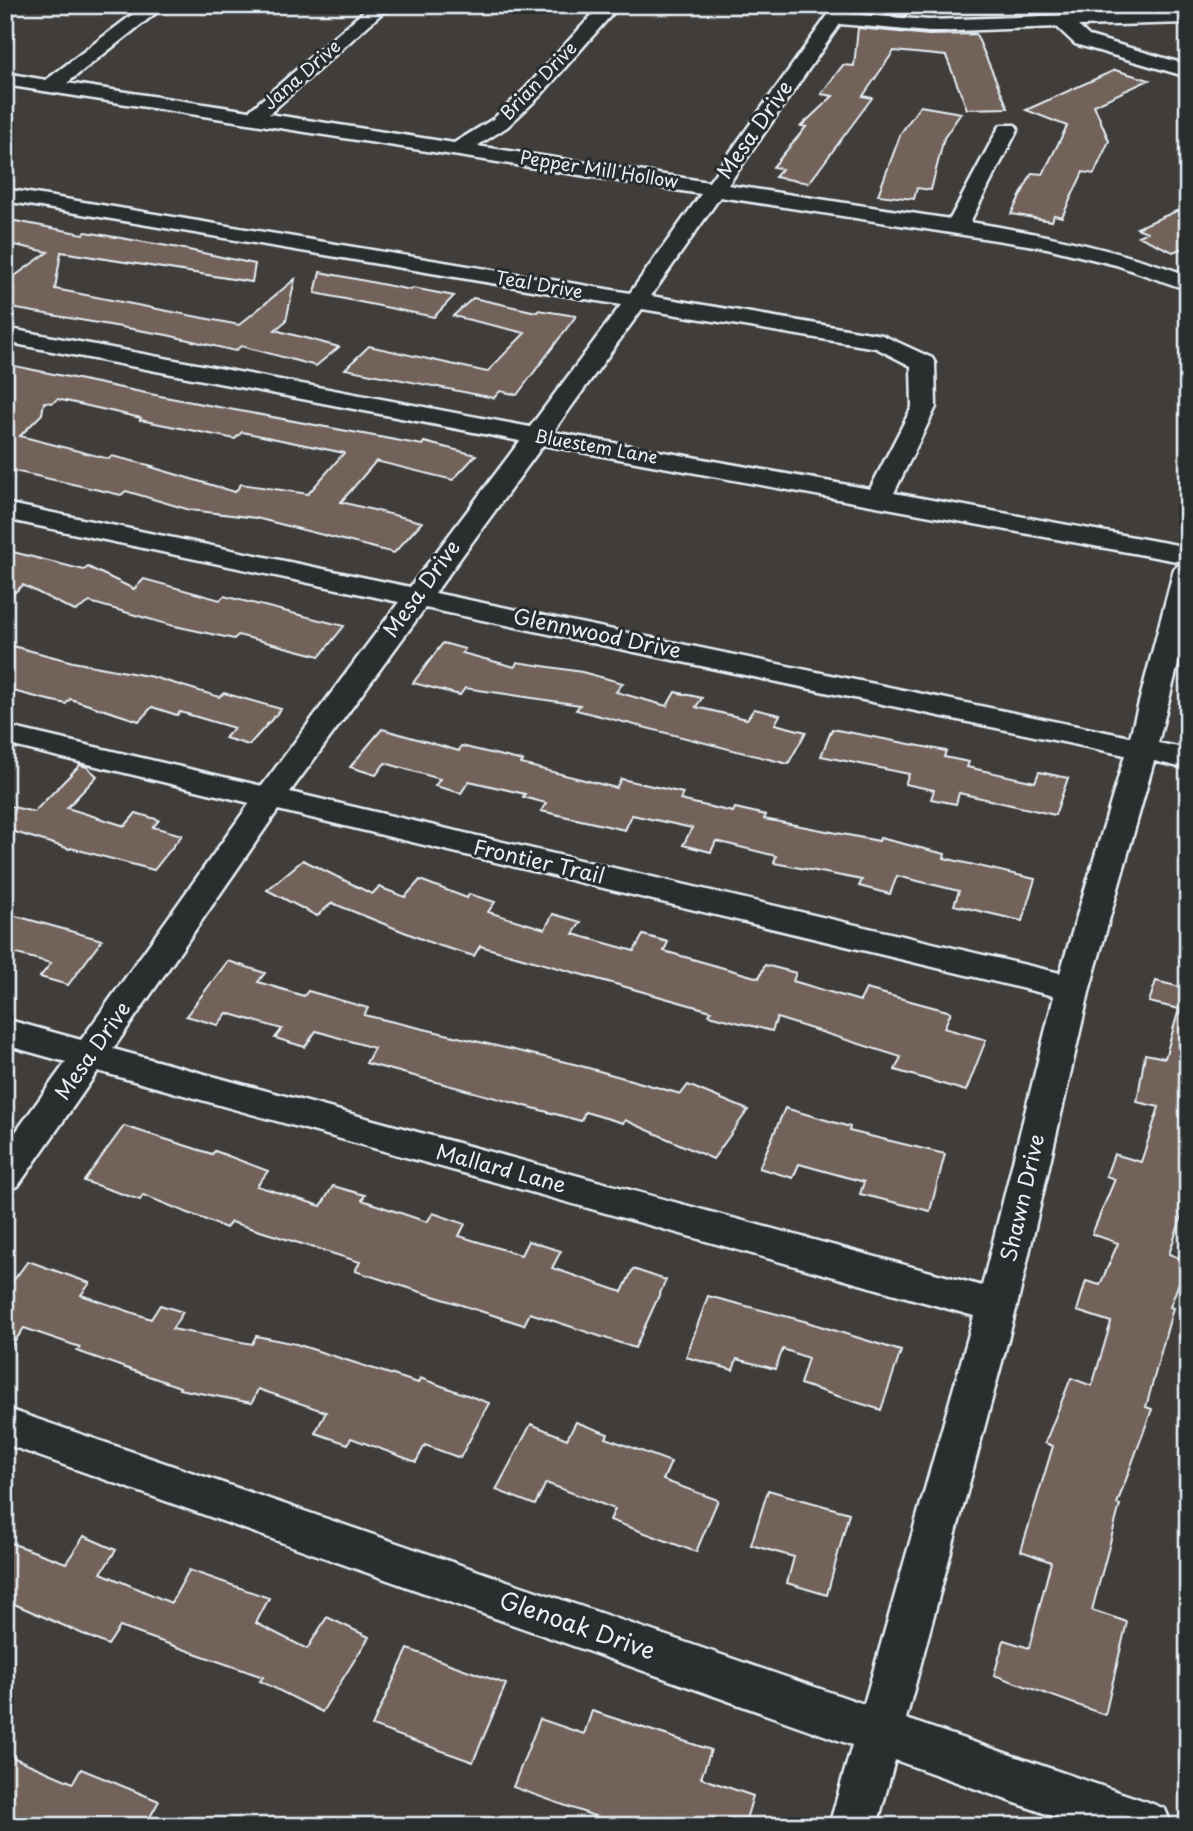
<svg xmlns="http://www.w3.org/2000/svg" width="1193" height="1831" viewBox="0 0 1193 1831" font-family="'Playpen Sans',sans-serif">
<rect width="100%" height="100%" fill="#403d3b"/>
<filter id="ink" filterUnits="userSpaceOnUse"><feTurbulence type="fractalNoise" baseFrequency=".0143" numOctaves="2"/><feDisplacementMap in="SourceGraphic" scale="14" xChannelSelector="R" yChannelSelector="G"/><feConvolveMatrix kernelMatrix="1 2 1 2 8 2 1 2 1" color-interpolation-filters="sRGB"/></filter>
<g filter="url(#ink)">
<path fill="#72625a" stroke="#e8f1f8" stroke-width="2" fill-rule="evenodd" d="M861,5h46l-1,11 -46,-4z
M858,28l71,7 47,-1 32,74 -41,1 -21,-53 -52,-5 -31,45 9,2 -63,85 -34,-6 7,-8 -9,-2 33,-40 -5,-1 32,-30 -12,-2 22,-29 11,1z
M1115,70l34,10 -55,25 15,36 -15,33 -11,-2 -21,45 -8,-2 -2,6 -41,-7 21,-41 11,1 24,-48 -41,-16z
M920,106l41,7 -17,25 -13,52 -14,-2 -3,11 -36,-4 23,-62z
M1188,206v40l-15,6 -35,-16 9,-4 -10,-4z
M5,219l78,15 3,-2 93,16 76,16 -3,18 -191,-30 -6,37 184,36 56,-46 -9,42 -11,9 64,17 -23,19 -75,-20 -6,5 -68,-16 -162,-28v-24l43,-31 -43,-9z
M320,272l91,18 2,-2 41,8 -20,21 -119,-24z
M473,298l64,14 1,-2 38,6 -59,79 -17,-4 -6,7 -149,-29 24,-23 118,26 38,-39 -72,-17z
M5,364l160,33 257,48 2,-3 52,13 -23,25 -77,-19 -35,41 81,20 -28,31 -138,-35 -66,-8 -64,-19 -5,4 -116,-26zM57,399l84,19 -1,2 95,19 7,-7 102,21 -36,41 -67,-10 -6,8 -84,-25 2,-1 -41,-10 -3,3 -89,-23 22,-22 2,-12 9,1z
M5,550l79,20 4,-3 46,22 10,-10 76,21 4,-4 120,30 -24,30 -82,-21 -4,4 -64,-14 -80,-23 -15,9 -52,-26 -18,16z
M443,643l22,6 -3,4 53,14 2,-5 65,10 41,11 -7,9 51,14 8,-14 27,6 -6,9 51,12 7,-10 26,6 -5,9 31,8 -18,32 -212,-54 4,-5 -115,-17 -5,7 -47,-12z
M5,644l68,18 80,15 66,20 5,-4 57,16 -32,36 -24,-7 9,-10 -54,-16 -3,3 -25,-8 -13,14 -69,-22 -4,5 -22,-5 -39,-10z
M382,729l77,22 2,-5 62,15 -2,3 95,24 5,-9 62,14 -3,7 53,12 2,-4 31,7 -2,4 115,22 1,-3 65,16 -1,4 91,21 -13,42 -68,-16 5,-14 -62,-15 -7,18 -31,-8 3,-6 -88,-17 2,-7 -60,-15 -5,11 -28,-7 9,-17 -60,-13 -7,15 -84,-19 5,-8 -23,-6 2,-3 -56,-13 -8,12 -26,-7 5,-7 -55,-16 -9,12 -26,-8z
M832,729l114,22 -2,6 25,5 -2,5 68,15 4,-10 29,6 -13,37 -96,-22 -3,11 -25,-5 3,-9 -29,-6 4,-10 -88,-18z
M80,765l7,2 10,9 -30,32 58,18 11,-13 23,7 -6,7 29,8 -28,35 -83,-22 -1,1 -65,-20v-24l29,7z
M303,860l69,34 7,-7 26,10 15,-17 47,18 2,-4 26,8 -7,10 57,17 8,-15 28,8 -8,12 61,17 9,-16 25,7 -4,9 95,27 6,-13 31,8 -3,8 67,20 6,-12 85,23 -7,16 42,12 -20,51 -71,-21 6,-13 -124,-39 -5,13 -63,-16 2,-4 -231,-65 -6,10 -40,-12 -102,-41 -15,13 -50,-26z
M5,913l40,11 57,16 -34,45 -28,-8 11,-14 -46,-12z
M228,961l37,12 -7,9 46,14 4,-5 60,17 -4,7 210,49 107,30 7,-9 60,25 -35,49 -88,-39 -2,3 -38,-11 -4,9 -215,-58 8,-15 -58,-17 -11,16 -30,-9 7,-9 -55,-16 -9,12 -32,-9z
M1156,981l32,8v209l-19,56 18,7 -17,46 3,1 -27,99 6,2 -35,95 3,1 -28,105 35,12 -22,93 -111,-40 10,-35 25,8 22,-86 -30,-11 32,-105 -8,-3 26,-65 21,8 19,-64 -34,-11 9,-30 14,4 18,-42 -26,-9 23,-55 -9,-3 8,-22 27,8 18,-55 -22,-5 8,-48 20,4 14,-49 -30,-7z
M785,1108l65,19 -1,4 96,23 -15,57 -70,-17 4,-12 -65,-18 -6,14 -34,-10z
M124,1126l88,28 3,-3 53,20 -11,15 64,20 12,-20 32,9 -3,5 65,22 6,-9 32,11 -6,12 62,19 7,-14 33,10 -9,17 70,24 11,-23 33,11 -31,68 -105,-35 -6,12 -169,-54 5,-9 -129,-40 -5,6 -83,-33 -3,5 -56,-19z
M28,1261l62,22 -9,12 70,24 9,-14 23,7 -11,17 80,15 4,-8 40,8 122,39 2,-5 69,25 -29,55 -35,-13 -9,17 -65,-24 -3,6 -33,-11 11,-21 -68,-23 -6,14 -73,-14 1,-2 -103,-36 3,-4 -56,-19 -19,27v-63z
M708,1296l96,25 97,30 -20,59 -81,-26 8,-26 -25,-9 -8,20 -38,-10 -4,11 -47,-13z
M576,1422l32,12 -2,4 65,24 -8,18 55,20 -22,52 -86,-32 5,-11 -69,-26 -11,22 -39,-15 35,-66 36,15z
M768,1490l81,23 -22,82 -40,-12 7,-26 -43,-12z
M84,1536l32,14 -15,23 70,30 18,-33 80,28 -13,25 51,26 20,-32 42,20 -47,75 -62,-31 3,-4 -143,-50 -12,18 -103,-45v-59l61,22z
M408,1649l98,35 -33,78 -101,-36z
M592,1711l119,39 -10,28 52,18 -9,30h-122l-109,-39 27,-68 44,15z
M5,1754l68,29 8,-14 78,32 -14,25h-140z"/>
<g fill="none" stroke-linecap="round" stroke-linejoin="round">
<defs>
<path id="minor" d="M145,5h21l-99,78 182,28 122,-106h20l-122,109 185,29 39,-24 33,-31 75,-83h19l-80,91 -33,31 -30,19 232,36 126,-177h18l-6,9 82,6 259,-9v12l-110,3 11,10 99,29v12l-113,-33 -18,-17 -128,5 -89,-8 -112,161 222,34 48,-90 3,-4h14l3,4 -48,93c75,12 146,28 218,53v15l-72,-25 -69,-17 -327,-51 -69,99 231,39 50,23 3,5 1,44 -42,86 294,54v78l-30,118 30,6v20l-34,-8 -64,227 -73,318 -111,413 242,83 17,7 7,17h-92l-185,-66 -18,66h-48l23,-81 -847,-301v-36l859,296 110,-388 -876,-245 -80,115 -13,4v-43l61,-85 -61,-17v-26l76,21 169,-237 -245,-59v-18l257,60 137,-184 -394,-83v-16l405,84 110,-146 -515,-99v-14l525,99 91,-122 -616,-104v-12l625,104 71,-99 -696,-109v-12l41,7zM642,309l234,39 35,18 1,41 -42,82 -317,-57zM543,445l639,117 -8,7 -44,168 -695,-144zM425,608l700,147 -65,218 -770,-181zM278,810l776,186 -72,290 -869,-237z"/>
</defs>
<use href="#minor" stroke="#e8f1f8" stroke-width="5"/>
<use href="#minor" fill="#2a2d2e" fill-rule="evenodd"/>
</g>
</g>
<g text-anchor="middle" stroke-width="6" stroke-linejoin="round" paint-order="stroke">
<g font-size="18" fill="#e8f1f8" stroke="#2a2d2e">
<text transform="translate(302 75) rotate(-41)" y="6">Jana Drive</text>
<text transform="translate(539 81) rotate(-46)" y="6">Brian Drive</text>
<text transform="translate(599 170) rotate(9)" y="6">Pepper Mill Hollow</text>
<text transform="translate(539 285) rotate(10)" y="6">Teal Drive</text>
<text transform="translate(596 447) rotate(10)" y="6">Bluestem Lane</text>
</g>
<g font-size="21" fill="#e8f1f8" stroke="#2a2d2e">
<text transform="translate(755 130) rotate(-55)" y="7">Mesa Drive</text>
<text transform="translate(422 589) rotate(-54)" y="7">Mesa Drive</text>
<text transform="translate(597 634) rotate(12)" y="7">Glennwood Drive</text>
<text transform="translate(539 862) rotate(13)" y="7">Frontier Trail</text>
<text transform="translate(93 1051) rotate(-55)" y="7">Mesa Drive</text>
<text transform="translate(501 1169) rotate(15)" y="7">Mallard Lane</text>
<text transform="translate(1023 1198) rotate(-77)" y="7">Shawn Drive</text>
</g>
<g font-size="24" fill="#e8f1f8" stroke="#2a2d2e">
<text transform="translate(577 1626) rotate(19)" y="8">Glenoak Drive</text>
</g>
</g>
<rect width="1193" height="1831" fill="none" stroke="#2a2d2e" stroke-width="28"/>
<rect x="14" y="14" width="1165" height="1803" fill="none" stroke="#e8f1f8" stroke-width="2.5" filter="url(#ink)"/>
</svg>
